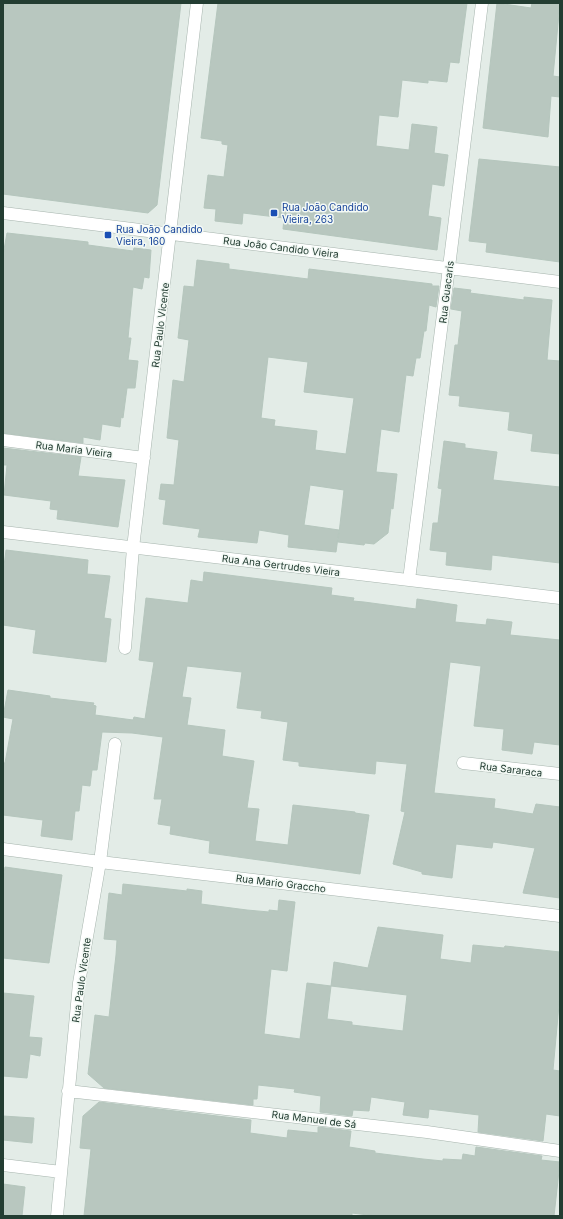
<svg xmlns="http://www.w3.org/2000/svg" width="563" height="1219" viewBox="0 0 563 1219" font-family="Inter,sans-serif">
<rect width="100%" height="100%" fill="#e3ece7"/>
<path fill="#b8c7bf" stroke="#b5c6bd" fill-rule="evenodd" d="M3,3h178l-24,202 -9,8 -145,-19z
M218,3h249l-8,60 -9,-1 -3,20 -19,-2v3l-26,-3 -4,37 -19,-2 -3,31 33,4 3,-26 25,3 -3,26 14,2 -4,31 -12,-2 -4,32 13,2 -4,32 -154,-21 1,-11 -41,-5 -1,11 -27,-3 1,-12 -12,-1 4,-33 16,2 4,-32 -6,-1v-3l-21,-3z
M497,3l34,5 1,-5h28l-7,73 7,1v20l-9,-1 -3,41 -65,-9z
M479,159l81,8v95l-74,-10 1,-9 -18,-2z
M7,233l81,9v3l45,6 1,-3 17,2 -2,28 -5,-1 -2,12 -9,-2 -5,51h3l-3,22 10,1 -3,27h-8l-4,30 -2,-1 -1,10 -18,-3 -2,16 -17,-3v6l-80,-10v-178z
M197,260l32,4v5l79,10 1,-10 123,15v2h7l-3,21 -7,-2 -3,26h-2l-4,27h-4l-3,18 -7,-1 -7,57 -18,-3 -5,43 21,2 -4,35 -2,-1 -3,25 -14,11 -9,-1 -1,2 -26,-3 6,-52 -34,-5 -6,40 35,5 -3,22 -48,-5 1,-12 -30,-5 -2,13 -59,-6 2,-8 -37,-5 3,-24 -7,-1 2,-15 13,1 5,-45 -12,-2 6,-58 11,2 5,-42 -11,-2 6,-52 10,1zM268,357l40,5 -4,30 50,6 -8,56 -31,-4 2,-19 -43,-5 1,-6 -14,-2z
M454,288l17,2 -1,3 54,7v-3l28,3 -5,60 13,1v93l-29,-3 2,-17 -25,-4 2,-18 -51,-6 1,-10 -11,-1 6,-50h3l4,-34 -11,-2z
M444,441l21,3v4l32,4 -4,28 67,7v76l-68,-8 -1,15 -45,-5 1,-13 -17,-2 3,-27h5l4,-34 -4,-1z
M3,448l78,9 -3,19 47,4 -7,47 -61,-8 1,-9 -8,-1 1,-8 -47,-6 3,-30h-4z
M6,550l82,10 -1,14 23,2 -6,42 7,1 -5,43 -73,-9 3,-23 -33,-5v-51z
M204,572l128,16 -1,7 23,3 -1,3 11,1 52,7 1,-10 40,6 -2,17 31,3 1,-6 25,3 -2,13 50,5v105l-26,-3 -2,12 -30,-4 2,-21 -30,-3 7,-60 -31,-4 -16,131 61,6 -1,9 39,6 3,-10 24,3v91l-37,-5 12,-45 -42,-6 -1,6 -36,-4 -4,34 -30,-4v-2l-29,-8 12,-52 -4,-1 6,-47 -31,-3 -1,13 -76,-8v-4l-16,-2 5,-38 -27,-4 1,-7 -25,-3 5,-36 -55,-6 -5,31 9,1 -4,27 38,5 -3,26 32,5 -7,47 12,1 -4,32 33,4 5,-40 62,7v1l14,2 -9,59 -151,-21 1,-12 -40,-7 1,-8 -13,-2 4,-25h-8l9,-62 -31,-4 -30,-1 -5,38h-5l-2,16 -8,-1 -3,26h-4l-3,29 -31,-4 2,-16 -40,-5v-52h2l8,-44 -10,-2 5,-27 42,6v2l44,5 -1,2 3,1 -1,9 38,5 1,-3 11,2 9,-57 -15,-2 7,-62 42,5 3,-23 12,2z
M5,867l57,8 -13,88 -46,-5v-78z
M123,884l64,7v-2l15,2 -1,13 46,6 22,2v-2l9,1 1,-11 16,2 -8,69 -16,-2 -7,65 36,5 7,-56 24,3 3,-24 34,6 10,-41 65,8 -3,24 31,4 2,-18 31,3 1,-2 55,6v42l-7,76 7,1v45l-14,-2 -3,27 -65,-9 1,-17 -50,-6 -1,9 -25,-3 2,-13 -34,-5 -2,14 -16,-1 -1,6 -32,-4 1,-16 -27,-4 1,-3 -37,-4 -1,14h-4v6l-149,-17 -16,-14 7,-59 14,2 7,-62 1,-15 -13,-1 5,-46 13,2zM331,986l76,9 -4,36 -51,-6v-3l-25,-3z
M3,993l31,3 -5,41 13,1 -2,18 -10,-2 -3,24 -24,-2z
M99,1102l152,18 -1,13 37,5 1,-8 30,3v-6l33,4 -2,16 26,4v2l48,6 20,2v-2l19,1 1,-6 12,2 1,-9 66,9 -1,4 19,2 -6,54h-178l-24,-3v3h-268l7,-67 -11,-1 3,-32z
M3,1116l31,2 -2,25 -29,-3z
M3,1184l22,3 -3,29h-19z"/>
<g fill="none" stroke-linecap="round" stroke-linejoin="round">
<defs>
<path id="street" d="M3,213l557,69
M3,440l141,18
M3,532l557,66
M409,580l38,-297 35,-280
M125,648l8,-100 64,-545
M463,763l97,11
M3,849l97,13 460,54
M68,1091l359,41 133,19
M3,1165l58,7
M57,1216l22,-233 21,-121 15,-118"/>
</defs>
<use href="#street" stroke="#a6b4ad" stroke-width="13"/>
<use href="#street" stroke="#fff" stroke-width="12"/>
</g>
<g fill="#1a4fb4" stroke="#f3f9f5" stroke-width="1.5">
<rect x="270" y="209" width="8" height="8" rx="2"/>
<rect x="104" y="231" width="8" height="8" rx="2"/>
</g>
<g text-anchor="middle" stroke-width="3" stroke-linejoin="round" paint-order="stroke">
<g font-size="10" fill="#164399" stroke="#f3f9f5" text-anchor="start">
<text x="282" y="211">Rua João Candido<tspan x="282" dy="12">Vieira, 263</tspan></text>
<text x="116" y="233">Rua João Candido<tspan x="116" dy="12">Vieira, 160</tspan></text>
</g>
<g font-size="10" fill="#233d32" stroke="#f3f9f5">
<text transform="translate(281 247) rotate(7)" y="4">Rua João Candido Vieira</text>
<text transform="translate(446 292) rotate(-83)" y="4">Rua Guacaris</text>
<text transform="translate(160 325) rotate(-83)" y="4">Rua Paulo Vicente</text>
<text transform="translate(74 449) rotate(7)" y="4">Rua Maria Vieira</text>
<text transform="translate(281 565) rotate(7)" y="4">Rua Ana Gertrudes Vieira</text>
<text transform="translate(511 769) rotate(7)" y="4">Rua Sararaca</text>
<text transform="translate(281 883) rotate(7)" y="4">Rua Mario Graccho</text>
<text transform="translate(81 980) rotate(-82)" y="4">Rua Paulo Vicente</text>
<text transform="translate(314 1119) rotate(7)" y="4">Rua Manuel de Sá</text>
</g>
</g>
<rect width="563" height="1219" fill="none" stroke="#233d32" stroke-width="8"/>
</svg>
